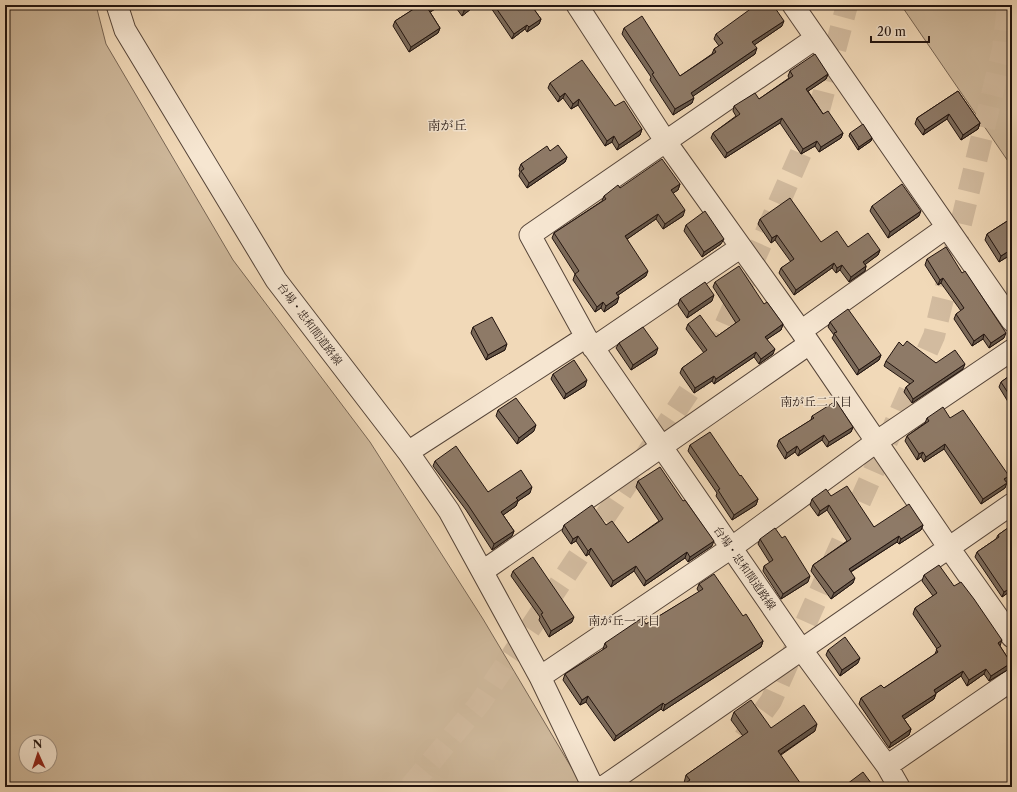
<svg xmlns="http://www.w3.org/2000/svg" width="1017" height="792" viewBox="0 0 1017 792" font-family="'Libre Caslon Text','Noto Serif JP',serif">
<rect width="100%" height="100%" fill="#f1d9b8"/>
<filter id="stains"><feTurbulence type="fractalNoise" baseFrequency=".005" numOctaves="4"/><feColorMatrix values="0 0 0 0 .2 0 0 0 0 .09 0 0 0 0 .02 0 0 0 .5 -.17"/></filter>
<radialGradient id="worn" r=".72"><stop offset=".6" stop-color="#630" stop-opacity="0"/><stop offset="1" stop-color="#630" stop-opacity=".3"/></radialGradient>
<path fill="#ceb89b" stroke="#786655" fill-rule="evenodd" d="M5,5h91l10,39 127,216 137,182 113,177 100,168h-578zM26,742h24v24h-24z
M901,5h111v162z"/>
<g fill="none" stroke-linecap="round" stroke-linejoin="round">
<path stroke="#d2bb9f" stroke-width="22" stroke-dasharray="22 11" stroke-linecap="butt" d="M744,738l27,-37 163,-365 69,-287 5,-44
M410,787l70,-84 230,-343 108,-246 29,-109"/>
<defs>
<path id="street" d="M117,5l8,25 151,250 132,172 41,59 91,166 53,110
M577,5l89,137 135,189 148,217 63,89
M793,5l219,316
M816,38l-286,197 56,102 215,312 86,117 12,21
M801,331l146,-104
M593,348l148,-101
M408,452l178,-115
M483,571l326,-227
M540,677l191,-129 145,-106 136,-92
M887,766l125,-86
M603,787l409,-283"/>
</defs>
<use href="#street" stroke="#564539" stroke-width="23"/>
<use href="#street" stroke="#f6e6d1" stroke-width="21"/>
</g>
<path fill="#7a6959" stroke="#22140f" d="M415,5h23v2l-8,5 10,16 -2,5 -29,19 -16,-26 2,-5 22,-14z
M454,5h22l-14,11z
M489,5h42l10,14 -2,5 -12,8 -2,-3 -13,10z
M782,26l-28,19 1,9 -62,42 -1,7 -19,12 -23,-35 1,-3 -29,-43 2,-6 56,48 32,-22 2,-5 5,-3 -5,-7 2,-5z
M790,71l38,3 -2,5 -18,12 15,23 20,19 -2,5 -22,14 -4,-6 -14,8 -21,-31 -55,35 -14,-20 2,-5 23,-17 -3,-5 1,-5 25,-7 30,-21 -1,-2z
M550,83l65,23 27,23 -2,6 -23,15 -5,-8 -7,4 -27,-41 -7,4 -8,-11 -5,4 -10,-14z
M958,91l22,32 -2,6 -17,11 -14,-21 -24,16 -8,-11 2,-6z
M850,133l22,5 -1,3 -13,9 -9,-14z
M550,151l17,6 -2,5 -38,26 -8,-12 1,-4 -1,-3 2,-5z
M680,184l-2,6 -5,3 10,23 -20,13 -7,-10 -29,20 19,37 -28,19 -1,8 -13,9 -3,-4 -6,4 -22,-32 2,-6 -23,-36 2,-5 48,-32 2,-5 16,-8z
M872,206l47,10 -31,22 -18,-27z
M1012,218v36l-13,8 -14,-22 2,-6z
M760,219l61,23 27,5 32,3 -2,5 -13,9 1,2 -1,5 -16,11 -9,-12 -4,3 -4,-5 -38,27 -15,-22 2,-5 10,-6 -16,-22 -4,3 -13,-19z
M686,225l35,19 -19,13 -18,-26z
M927,259l77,79 -15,10 -6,-9 -11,7 -18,-27 2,-5 5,-3 -20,-28 -3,2 -13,-20z
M715,282l49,22 19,20 -2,6 -14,9 6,15 -14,10 -5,-7 -40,27 -2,-3 -18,12 -14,-20 2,-5 22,-15 -18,-24 2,-5 28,13 20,-14 -23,-36z
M680,299l32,2 -25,17 -9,-13z
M830,322l51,33 -2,5 -22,15 -25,-37 2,-3 -6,-8z
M473,327l32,23 -19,10 -15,-27z
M619,343l37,11 -25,16 -15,-22z
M903,346l33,17 27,6 -51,34 -8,-11 2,-5 4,-3 -26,-18 2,-5z
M553,374l32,12 -21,13 -13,-20z
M1012,374v30l-2,1 -11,-18 2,-5z
M498,410l36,21 -17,13 -21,-28z
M812,416l41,11 -2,5 -24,15 -5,-7 -24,16 -3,-4 -10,7 -8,-13 2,-6 32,-20z
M927,418h23l59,58 -2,5 -1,1 -1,6 -24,16 -37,-55 -20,13 -3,-5 -4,3 -12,-19 2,-5 18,-13z
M690,445l50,31 18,23 -2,6 -24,15 -16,-24 1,-3 -29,-42z
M435,461l53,31 42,1 -12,8 -2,5 -13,9 11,16 -2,5 -20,14 -26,-40 -33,-44z
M638,481l74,65 -24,16 -3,-4 -41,28 -10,-15 -23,16 -22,-33 -3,2 -10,-15 -5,3 -9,-13 2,-6h42l22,18 31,-22 -23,-34z
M831,496l43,31 49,-2 -2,5 -22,14 -2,-2 -46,30 2,11 -22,16 -20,-28 2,-6 34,-24 -20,-31 -9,6 -8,-11 2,-6z
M1012,525v65l-10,7 -27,-40 2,-5 19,-13 2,-4z
M760,539l48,43 -27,17 -18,-28 1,-5 6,-3 -12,-19z
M513,571l59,51 -23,15 -10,-17 1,-3 -29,-41z
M924,575l30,11 46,60 11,17 -2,6 -20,12 -5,-7 -17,12 -6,-10 -25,17 -2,6 -30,20 7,10 -2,6 -20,13 -30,-44 2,-6 23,-10 51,-34 2,-5 -24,-35 2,-6 18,-12 -11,-15z
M699,584l44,32 20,25 -2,6 -98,64 -2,-2 -47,32 -28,-39 -6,3 -17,-25 2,-6 38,-24v-1l2,-6 41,-19 53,-32 -2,-3z
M828,650l30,13 -18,13 -14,-21z
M734,712l37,16 44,3 -34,24 -96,29 -1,-1 2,-8 57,-39 -12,-16z"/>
<path fill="#635548" stroke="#22140f" d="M434,5h4v2l-12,8 2,-6z
M472,5h4l-14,11 2,-5z
M541,19l-2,5 -12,8 2,-5z
M784,21l-2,5 -32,22 2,-6z
M527,25l-2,4 -13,10 2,-5z
M440,28l-2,5 -29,19 2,-5z
M757,48l-2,6 -66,45 2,-6z
M828,74l-2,5 -22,15 2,-5z
M565,93l-2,5 -5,4 2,-5z
M694,98l-2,5 -19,12 2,-6z
M579,99l-1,6 -7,4 2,-5z
M949,114l-2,5 -24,16 2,-5z
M782,118l-2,5 -55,35 2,-5z
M980,123l-2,6 -17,11 2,-5z
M642,129l-2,6 -23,15 2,-5z
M843,133l-2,5 -22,14 2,-5z
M614,136l-2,6 -7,4 2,-5z
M872,138l-1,3 -13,9 1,-3z
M817,141l-2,5 -14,8 2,-5z
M567,157l-2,5 -38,26 2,-5z
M680,184l-2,6 -9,6 2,-6z
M685,210l-2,6 -20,13 2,-5z
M921,211l-2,5 -31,22 2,-6z
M658,214l-2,5 -33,23 2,-6z
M777,235l-2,5 -4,3 1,-5z
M724,239l-3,5 -19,13 2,-5z
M1012,249v5l-13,8 2,-6z
M880,250l-2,5 -16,12 1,-5z
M834,263l-2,5 -38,27 2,-5z
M842,265l-2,5 -4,3 1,-5z
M866,266l-1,5 -16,11 2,-5z
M648,271l-2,5 -32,22 2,-5z
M943,278l-2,5 -3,2 2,-5z
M714,295l-2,6 -25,17 2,-6z
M619,297l-2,6 -13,9 2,-6z
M603,302l-2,6 -6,4 2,-5z
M783,324l-2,6 -18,12 2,-5z
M1006,333l-2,5 -15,10 2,-5z
M984,334l-1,5 -11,7 2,-5z
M507,344l-2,6 -19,10 2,-5z
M658,348l-2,6 -25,16 2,-5z
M775,349l-2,5 -14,10 2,-5z
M756,352l-2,5 -40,27 2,-5z
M881,355l-2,5 -22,15 2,-5z
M965,364l-2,5 -51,34 1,-4z
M714,376l-2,5 -18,12 1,-5z
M587,380l-2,6 -21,13 2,-5z
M536,425l-2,6 -17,13 2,-6z
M853,427l-2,5 -24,15 2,-5z
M824,435l-2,5 -24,16 2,-5z
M945,444l-1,5 -20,13 2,-5z
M797,446l-2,6 -10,7 2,-6z
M923,452l-2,5 -4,3 2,-6z
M1009,476l-2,5 -5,4 2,-6z
M1007,483l-2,5 -24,16 2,-5z
M532,487l-2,6 -12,8 -2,5 -17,12 2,-6 15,-14z
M758,499l-2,6 -24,15 2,-5z
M829,505l-2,5 -9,6 2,-5z
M923,525l-2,5 -22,14 2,-5z
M514,531l-2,5 -20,14 2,-6z
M578,536l-2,5 -5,3 2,-5z
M899,536l-2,6 -50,32 2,-5z
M714,541l-2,5 -24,16 2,-5z
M591,548l-2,6 -3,2 2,-5z
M687,552l-2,6 -41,28 2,-5z
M636,566l-2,5 -23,16 2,-6z
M810,576l-2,6 -27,17 2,-5z
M855,578l-2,5 -22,16 3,-6z
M1012,587v3l-10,7 2,-5z
M574,617l-2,5 -23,15 2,-6z
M1002,640l-2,6 -2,-3z
M763,641l-2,6 -98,64 2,-6z
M860,658l-2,5 -18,13 2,-6z
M1011,663l-2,6 -20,12 2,-5z
M986,669l-2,5 -17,12 2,-6z
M963,671l-2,5 -29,20 2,-6z
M936,694l-2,5 -34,23 2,-6z
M588,696l-2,6 -6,3 2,-5z
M663,703l-2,6 -47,32 2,-5z
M817,724l-2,7 -40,27 3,-7z
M911,729l-2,6 -20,13 2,-5z"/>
<path fill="#8e7a67" stroke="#22140f" d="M420,5h14l-6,4 12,19 -29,19 -16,-26z
M460,5h12l-8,6z
M494,5h37l10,14 -12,8 -2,-2 -13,9z
M756,5h17l11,16 -32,21 5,6 -66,45 3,5 -19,11 -23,-35 2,-1 -30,-45 18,-12 38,60 36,-24 -2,-3 9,-6 -7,-9z
M815,54l13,20 -22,15 17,25 5,-3 15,22 -22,14 -4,-6 -14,8 -21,-31 -55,35 -14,-20 27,-19 -6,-8 21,-13 4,6 34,-23 -3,-5z
M582,60l33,46 9,-5 18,28 -23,16 -5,-9 -7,5 -28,-42 -6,5 -8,-11 -5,4 -10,-14z
M958,91l22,32 -17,12 -14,-21 -24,16 -8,-12z
M863,124l9,14 -13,9 -9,-14z
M558,145l9,12 -38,26 -8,-12 3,-2 -3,-5 26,-18 3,5z
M662,159l18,25 -9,6 14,20 -20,14 -7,-10 -33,22 23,35 -32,22 3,4 -13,9 -3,-4 -6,5 -22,-33 4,-3 -25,-38 52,-34 -2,-3 14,-11 2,3z
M902,184l19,27 -31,21 -18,-26z
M790,198l31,44 16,-11 11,16 20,-14 12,17 -17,12 3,4 -15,11 -9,-12 -5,3 -3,-5 -38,27 -15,-22 13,-9 -17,-24 -5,3 -12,-19z
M705,211l19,28 -20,13 -18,-27z
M1012,218v23l-1,1 1,1v6l-11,7 -14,-22z
M946,247l16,26 3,-2 41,62 -15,10 -7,-9 -10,7 -18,-27 8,-6 -21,-30 -3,2 -13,-21z
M739,266l25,38 3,-2 16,22 -18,13 10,12 -14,10 -5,-7 -40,27 -2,-3 -19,12 -13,-20 25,-18 -19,-26 12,-9 16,22 24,-17 -25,-38z
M705,282l9,13 -25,17 -9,-13z
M848,309l33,46 -22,15 -25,-37 3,-1 -7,-10z
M492,317l15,27 -19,11 -15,-28z
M643,327l15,21 -25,17 -14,-22z
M907,341l29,22 19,-13 10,14 -52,35 -7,-12 8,-6 -28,-20 13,-19 4,4z
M574,360l13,20 -21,14 -13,-20z
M1012,374v25l-11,-17z
M516,398l20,27 -17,13 -21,-28z
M836,401l17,26 -24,15 -5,-7 -24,16 -3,-5 -10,7 -8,-13 35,-22 -2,-2z
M943,407l7,11 13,-8 46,66 -5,3 3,4 -24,16 -38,-55 -19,13 -3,-5 -4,2 -12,-18 22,-15 -2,-3z
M710,432l30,44 1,-1 17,24 -24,16 -16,-25 2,-1 -30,-44z
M456,446l32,46 33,-22 11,17 -16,11 2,2 -17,12 13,19 -20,13 -26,-39 -33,-44z
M660,467l23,34 2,-1 29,41 -24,16 -3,-5 -41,29 -10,-15 -23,15 -22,-33 -3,3 -10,-15 -5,3 -9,-14 28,-20 14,20 6,-4 16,22 35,-24 -25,-38z
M847,486l27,41 35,-23 14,21 -22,14 -2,-3 -50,33 6,9 -21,15 -21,-28 38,-26 -22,-34 -9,6 -8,-12 14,-10 5,7z
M1012,525v33l-2,1 2,3v25l-8,5 -27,-40 22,-15 -1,-2z
M775,528l7,10 3,-2 25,40 -27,18 -19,-28 9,-6 -13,-21z
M533,557l41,60 -23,14 -10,-17 2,-1 -30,-42z
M939,565l15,21 7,-4 13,17 28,41 -4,3 13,20 -20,13 -5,-7 -17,11 -6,-9 -29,19 2,4 -34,22 9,13 -20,14 -30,-45 20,-13 3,3 54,-36 -2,-3 5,-3 -26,-38 22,-15 -13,-18z
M714,574l29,42 3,-2 17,27 -98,64 -2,-2 -47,33 -28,-40 -6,4 -17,-26 42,-27 -2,-4 37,-25 4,6 57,-35 -4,-5z
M845,637l15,21 -18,12 -14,-20z
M751,700l20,28 33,-23 13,19 -39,27 25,36h-123l10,-7 -4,-5 62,-43 -14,-20z
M863,772l11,15h-31z"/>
<g text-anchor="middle" stroke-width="3" stroke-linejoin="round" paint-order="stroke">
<g font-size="11" fill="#22140f" stroke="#f6e6d1">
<text transform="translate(310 324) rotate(53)" y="4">台場・忠和間道路線</text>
<text transform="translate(745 568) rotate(55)" y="4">台場・忠和間道路線</text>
</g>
<g font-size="12" fill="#22140f" stroke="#f6e6d1">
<text x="816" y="406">南が丘二丁目</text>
<text x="624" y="625">南が丘一丁目</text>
</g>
<g font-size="13" fill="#22140f" stroke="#f6e6d1">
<text x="447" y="130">南が丘</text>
</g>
</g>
<rect width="1017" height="792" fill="none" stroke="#f1d9b8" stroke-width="20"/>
<rect x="6" y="6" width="1005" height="780" fill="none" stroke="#22140f" stroke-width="2"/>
<rect x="10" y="10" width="997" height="772" fill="none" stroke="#22140f"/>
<g transform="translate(38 754) rotate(357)"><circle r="19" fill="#f6e6d1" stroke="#a19283"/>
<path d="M0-3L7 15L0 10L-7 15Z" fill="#8f2418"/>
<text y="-6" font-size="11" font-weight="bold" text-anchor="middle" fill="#22140f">N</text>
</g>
<path d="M871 36v6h58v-6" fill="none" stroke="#22140f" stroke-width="2"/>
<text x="877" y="36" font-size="12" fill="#22140f" stroke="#f6e6d1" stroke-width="3" paint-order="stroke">20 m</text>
<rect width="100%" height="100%" filter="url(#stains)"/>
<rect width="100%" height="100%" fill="url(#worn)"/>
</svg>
